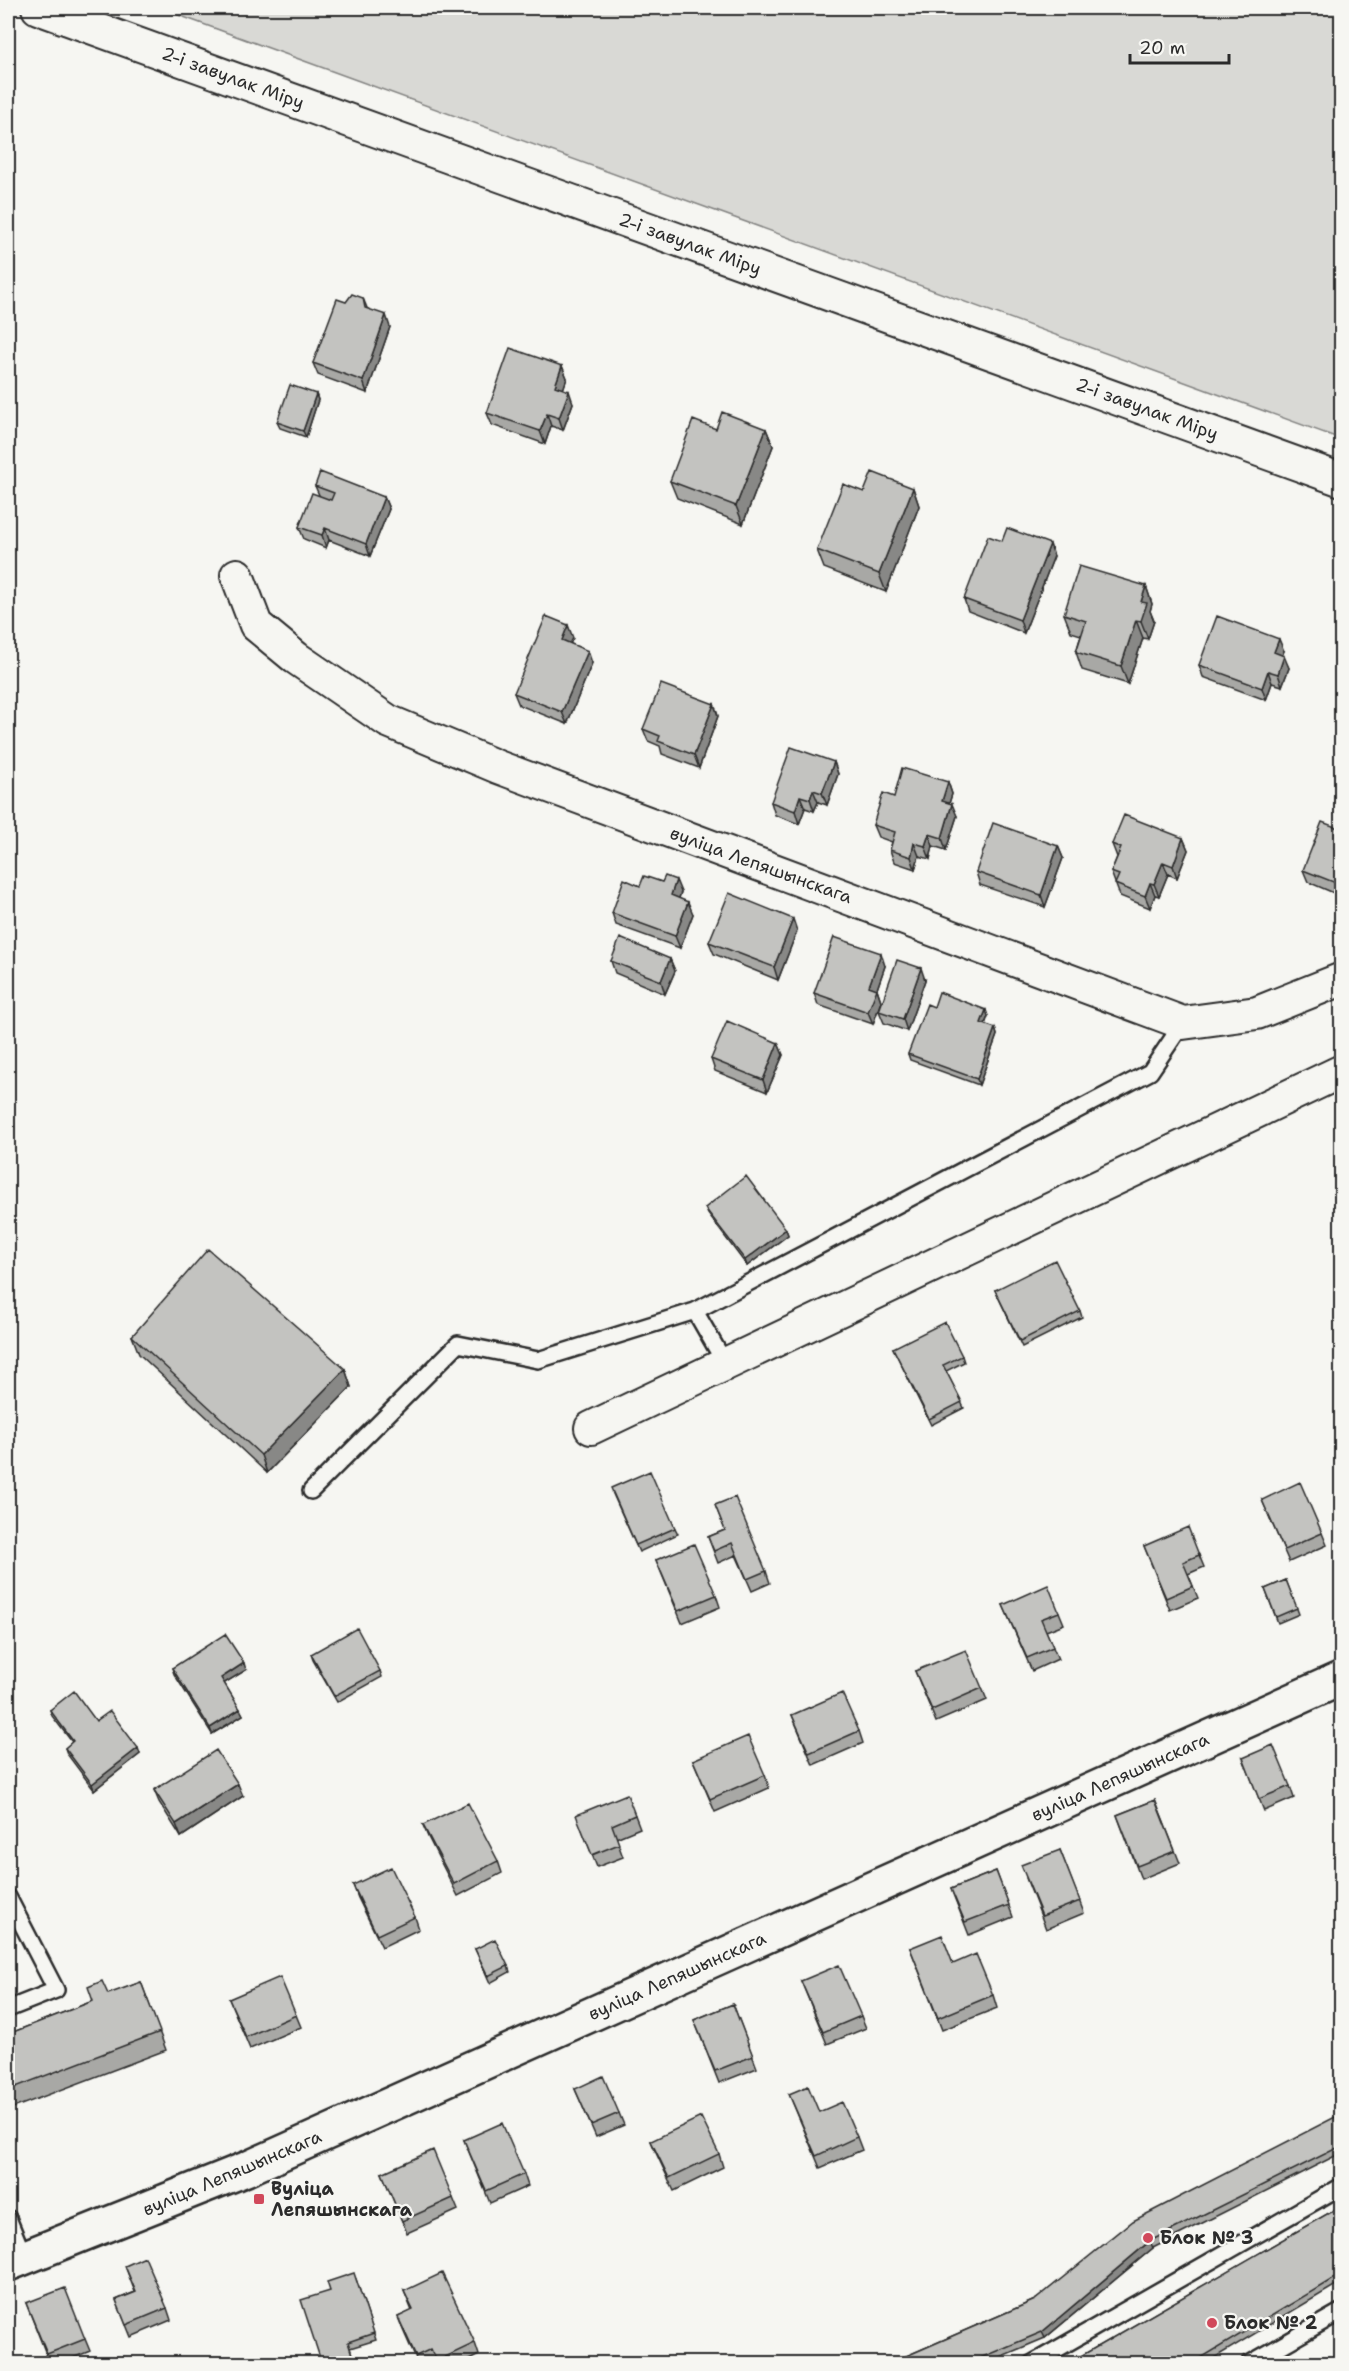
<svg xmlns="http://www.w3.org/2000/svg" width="1349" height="2371" viewBox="0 0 1349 2371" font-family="'Shantell Sans',sans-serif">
<rect width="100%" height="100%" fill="#f6f6f2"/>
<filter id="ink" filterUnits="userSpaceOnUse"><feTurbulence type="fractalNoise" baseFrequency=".0167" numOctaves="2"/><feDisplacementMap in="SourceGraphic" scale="12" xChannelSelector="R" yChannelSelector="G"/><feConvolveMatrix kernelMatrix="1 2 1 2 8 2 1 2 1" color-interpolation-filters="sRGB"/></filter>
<g filter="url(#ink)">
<path fill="#d9d9d5" stroke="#828280" stroke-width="1.5" d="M159,8h1182v431z"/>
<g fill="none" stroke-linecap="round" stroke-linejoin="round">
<defs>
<path id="lane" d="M695,1311l31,54
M311,1491l147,-147 80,16 157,-49 455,-239 33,-49
M8,1897l48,93 -48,19
M8,2218l16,39
M1031,2364l311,-178
M1249,2364l93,-53
M1341,2364l1,-1"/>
<path id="street" d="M38,8l1304,472
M237,575l19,50 40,33 92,63 110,46 685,256 74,-10 85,-34
M591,1428l751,-357"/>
<path id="secondary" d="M8,2264l238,-95 1096,-491"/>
</defs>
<use href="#lane" stroke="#2b2b2b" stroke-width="20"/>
<use href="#street" stroke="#2b2b2b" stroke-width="36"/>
<use href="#secondary" stroke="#2b2b2b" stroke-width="38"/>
<use href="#lane" stroke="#f6f6f2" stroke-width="15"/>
<use href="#street" stroke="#f6f6f2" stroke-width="32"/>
<use href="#secondary" stroke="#f6f6f2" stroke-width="33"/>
</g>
<path fill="#a8a8a5" stroke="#2b2b2b" stroke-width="1.5" d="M363,298l4,10 23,19 -23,66 -49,-18 -5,-12 33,-61z
M562,366l5,12 -4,11 10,14 -10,27 -12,-4 -6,18 -53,-19 -5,-12z
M316,394l2,6 -12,37 -26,-9 -3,-6z
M716,429h50l7,17 -30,78 -66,-26 -7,-17z
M315,486l69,11 5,12 -19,47 -41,-16 -3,8 -22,-9 -5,-12 20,-32z
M913,488l6,18 -33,86 -62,-24 -7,-18 47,-58z
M1002,541l52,15 -30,77 -56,-22 -4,-12z
M1146,586l6,18 -2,7 4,10 -6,18 -5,-1 -15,46 -46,-14 -6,-18 5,-17 -10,-3 -7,-18z
M573,638l-3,5 22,20 -25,61 -48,-19 -5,-12z
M1284,651l-2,4 7,13 -7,18 -10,-3 -6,17 -63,-23 -4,-12z
M714,704l4,12 -19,52 -37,-14 -2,-8 -12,-5 -5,-12z
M834,762l4,12 -11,31 -9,-3 -4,9 -9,-3 -6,16 -24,-9 -4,-13z
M948,782l4,12 -3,9 8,13 -11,34 -13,-4 -3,13 -11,-3 -4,13 -21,-7 -4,-12 2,-8 -14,-5 -5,-12 21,-28z
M1341,829v67l-33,-14 -5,-12z
M1183,838l5,12 -11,28 -9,-4 -9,22 -4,-1 -5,13 -30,-12 -9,-24 6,-15 -5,-13z
M1058,846l5,12 -18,49 -65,-22 -4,-13z
M640,886l41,6 -2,6 14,16 -13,34 -64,-23 -4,-12z
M797,931l-19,49 -64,-26 -5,-12z
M670,959l5,12 -10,23 -50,-21 -4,-12z
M885,966l-8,23 4,12 -8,23 -55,-19 -4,-12z
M925,980l-18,51 -23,-8 -5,-12z
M934,1007l54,9 -3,9 10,3 2,7 -18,50 -69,-25 -2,-6z
M778,1043l5,12 -16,37 -52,-21 -4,-12z
M705,1208l81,21 2,6 -41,31 -39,-52z
M995,1290l85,21 2,6 -60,30z
M132,1336l213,33 6,18 -84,86 -128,-119z
M893,1348l69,8 2,6 -18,9 18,37 -33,17z
M613,1494l62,34 3,6 -39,18z
M1262,1500l60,33 5,12 -38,17z
M715,1505l51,66 4,12 -18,8 -16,-36 -18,8 -10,-26 17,-7z
M1144,1546l55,9 5,12 -16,7 10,24 -28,12z
M656,1560l60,35 4,12 -38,16z
M1286,1580l13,34 -21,9 -13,-34z
M1003,1605l56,7 5,12 -18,7 12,28 -26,12z
M311,1654l69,17 2,6 -45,25 -24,-42z
M172,1668l74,2 -22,13 19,32 -31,19 -38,-60z
M915,1671l67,17 5,12 -51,22z
M50,1710l46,11 44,33 -46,36 -27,-36 -2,-6 7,-6 -20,-26z
M792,1715l67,16 4,12 -50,22z
M1243,1758l47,28 4,12 -30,13z
M693,1760l72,15 4,13 -54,24z
M154,1790l89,6 -62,41 -22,-35z
M1155,1800l25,63 -39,16 -24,-64z
M635,1815l5,13 -24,10 7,19 -26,10 -16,-40z
M423,1825l75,36 4,12 -44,23 -30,-59z
M1060,1850l24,63 -38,16 -20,-51z
M996,1871l17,46 -44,18 -18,-46z
M353,1885l62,32 4,12 -37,18 -24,-49z
M910,1948l43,16 40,31 4,13 -55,22z
M475,1949l33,17 2,6 -20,11z
M801,1981l60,35 5,12 -39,16z
M141,1982l25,68 -158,60v-76l85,-33z
M229,1999l67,16 5,12 -51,22z
M733,2004l24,64 -38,15 -25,-63z
M575,2089l44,24 5,12 -28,12z
M789,2094l68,43 5,13 -42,18z
M1341,2114v39l-188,95 -108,90 -62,26h-95l147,-64z
M464,2140l60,34 4,12 -38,17z
M651,2141l68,13 4,13 -49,24 -18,-38z
M382,2173l71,25 5,12 -51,23z
M1341,2206v76l-137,82h-137z
M125,2266l42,42 4,12 -40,17 -15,-37 19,-8z
M356,2279l20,61 -26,8 5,16h-33l8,-73z
M404,2291l71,52 4,12 -18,9h-25l-1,-3 -5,3h-12l-15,-34 -5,-13 14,-6z
M26,2303l59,36 5,12 -32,13h-8z"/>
<path fill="#888886" stroke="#2b2b2b" stroke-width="1.5" d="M386,315l4,12 -23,66 -4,-12z
M562,366l5,12 -7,21 -5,-13z
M569,391l4,12 -10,27 -4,-12z
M316,394l2,6 -12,37 -3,-6z
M547,414l4,12 -6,18 -5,-13z
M766,429l7,17 -30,78 -7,-18z
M913,488l6,18 -33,86 -7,-18z
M384,497l5,12 -19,47 -4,-12z
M325,528l4,12 -3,8 -4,-13z
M1050,544l4,12 -30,77 -4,-13z
M1146,586l6,18 -2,7 4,10 -6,18 -7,-18v-19z
M1136,620l7,18 -15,46 -7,-18z
M568,625l5,13 -7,14 -4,-12z
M1279,639l5,12 -6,14 -4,-13z
M588,651l4,12 -25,61 -5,-12z
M1284,656l5,12 -7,18 -4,-12z
M1268,671l4,12 -6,17 -4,-12z
M714,704l4,12 -19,52 -5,-13z
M834,762l4,12 -11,31 -5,-12z
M948,782l4,12 -6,19 -4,-12z
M813,790l5,12 -4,9 -4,-12z
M800,796l5,12 -6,16 -4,-13z
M952,804l5,12 -11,34 -4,-12z
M929,834l4,12 -3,13 -5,-13z
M1183,838l5,12 -11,28 -4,-12z
M914,843l5,13 -4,13 -4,-12z
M1058,846l5,12 -18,49 -4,-12z
M1163,862l5,12 -9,22 -5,-12z
M676,880l5,12 -5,15 -5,-12z
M1150,883l5,12 -5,13 -5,-12z
M688,902l5,12 -13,34 -5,-12z
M793,919l4,12 -19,49 -4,-13z
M881,953l4,13 -8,23 4,12 -8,23 -5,-12 1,-26z
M670,959l5,12 -10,23 -4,-13z
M921,968l4,12 -18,51 -4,-12z
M986,1010l2,6 -5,13 -2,-6z
M995,1028l2,7 -18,50 -2,-6z
M778,1043l5,12 -16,37 -4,-12z
M786,1229l2,6 -41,31 -2,-6z
M345,1369l6,18 -84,86 -6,-18z
M244,1663l2,7 -23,14 -2,-6z
M240,1709l3,6 -31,19 -2,-6z
M138,1748l2,6 -46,36 -2,-6z
M238,1784l5,12 -62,41 -5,-13z
M1150,2241l3,7 -108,90 -3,-6z"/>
<path fill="#c3c3c0" stroke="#2b2b2b" stroke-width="1.5" d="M352,294l11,4 2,10 21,7 -23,66 -50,-18 24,-64 9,3z
M510,348l52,18 -7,20 14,5 -10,27 -12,-4 -7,17 -53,-18z
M290,385l26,9 -13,37 -26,-9z
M722,412l44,17 -30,77 -66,-25 23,-61 23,9z
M320,472l64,25 -18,47 -41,-16 -3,7 -23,-8 13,-34 19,7 3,-7 -19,-7z
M872,472l41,16 -34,86 -62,-24 26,-66 21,8z
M1007,528l43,16 -30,76 -56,-21 24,-63 14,5z
M1079,566l67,20 -5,16 6,1 -6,18 -5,-1 -15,46 -45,-14 10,-31 -22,-7z
M546,616l22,9 -6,15 26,11 -26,61 -48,-19z
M1217,616l62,23 -5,13 10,4 -6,18 -10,-3 -6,17 -63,-23z
M661,684l53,20 -20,51 -36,-14 2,-5 -17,-7z
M791,747l43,15 -12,31 -9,-3 -3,9 -10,-3 -5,15 -24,-9z
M902,768l46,14 -6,19 10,3 -10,34 -13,-4 -4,12 -11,-3 -3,14 -21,-7 5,-18 -22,-7 10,-32 11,4z
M1124,815l59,23 -10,28 -10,-4 -9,22 -4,-1 -5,13 -30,-12 4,-9 -8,-3 10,-24 -9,-4z
M1322,822l19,7v56l-38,-15z
M993,823l65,23 -17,49 -65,-23z
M644,876l18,6 3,-6 11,4 -5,15 17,7 -13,34 -63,-23 12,-34 16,7z
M729,893l64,26 -19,48 -65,-25z
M834,937l47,16 -12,33 8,3 -9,23 -54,-19z
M620,938l50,21 -9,22 -50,-20z
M897,960l24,8 -18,51 -24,-8z
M939,992l47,18 -5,13 14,5 -18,51 -69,-25 19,-50 7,3z
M727,1021l51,22 -15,37 -52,-21z
M746,1176l40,53 -41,31 -40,-52z
M208,1249l137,120 -84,86 -129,-119z
M1055,1260l25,51 -60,30 -25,-51z
M945,1322l17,34 -19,9 19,37 -33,17 -36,-71z
M650,1471l25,57 -39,17 -25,-57z
M1300,1482l22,51 -38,17 -22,-50z
M735,1497l31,74 -19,8 -15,-36 -18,8 -6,-14 17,-7 -10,-25z
M1188,1527l11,28 -16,7 10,24 -27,12 -22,-52z
M694,1544l22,51 -38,16 -22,-51z
M1286,1580l11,28 -21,9 -11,-28z
M1048,1585l11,27 -18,7 12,28 -26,11 -24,-53z
M357,1628l23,43 -46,25 -23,-42z
M225,1634l19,29 -23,15 19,31 -30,19 -38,-60z
M966,1650l16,38 -50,22 -17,-39z
M74,1691l22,30 14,-10 28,37 -46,36 -27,-36 8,-7 -23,-31z
M842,1693l17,38 -50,22 -17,-38z
M748,1736l17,39 -55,24 -17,-39z
M1273,1745l17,41 -31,13 -16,-41z
M216,1750l22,34 -62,40 -22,-34z
M627,1794l8,21 -23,10 7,19 -27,11 -16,-40z
M1155,1800l20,51 -38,15 -20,-51z
M468,1803l30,58 -44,23 -31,-59z
M1060,1850l20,51 -38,15 -21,-51z
M391,1867l24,50 -38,18 -24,-50z
M996,1871l13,34 -44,17 -14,-33z
M942,1935l11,29 23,-10 17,41 -55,23 -28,-70z
M495,1939l13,27 -20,10 -13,-27z
M839,1965l22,51 -38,16 -22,-51z
M280,1977l16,38 -50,22 -17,-38z
M102,1981l6,13 33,-12 19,50 -152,58v-56l85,-33 -5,-14z
M733,2004l20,52 -38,15 -21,-51z
M603,2076l16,37 -28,12 -16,-36z
M808,2086l11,26 23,-10 15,35 -41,19 -27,-62z
M1341,2114v32l-191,95 -108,91 -76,32h-78l147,-64 98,-79z
M701,2117l18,37 -50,24 -18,-37z
M502,2123l22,51 -38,17 -22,-51z
M433,2150l20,48 -51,23 -20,-48z
M1341,2206v68l-150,90h-124z
M145,2257l22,51 -41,17 -10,-25 20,-8 -11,-26z
M354,2273l20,60 -26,9 5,16 -19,6h-12l-21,-64 29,-9 -3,-9z
M442,2273l33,70 -38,18 -6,-12 -15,7 -18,-39 15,-7 -9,-19z
M65,2288l20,51 -38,15 -21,-51z"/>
</g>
<g fill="#d1495b" stroke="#f6f6f2" stroke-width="2">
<rect x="253" y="2193" width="12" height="12" rx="3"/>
<circle cx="1148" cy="2238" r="6"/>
<circle cx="1212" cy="2323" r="6"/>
</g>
<g text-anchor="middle" stroke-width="4.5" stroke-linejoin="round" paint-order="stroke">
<g font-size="18" fill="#2b2b2b" stroke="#f6f6f2">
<text transform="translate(233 78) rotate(20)" y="6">2-і завулак Міру</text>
<text transform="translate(690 244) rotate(20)" y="6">2-і завулак Міру</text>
<text transform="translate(1147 409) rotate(20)" y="6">2-і завулак Міру</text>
<text transform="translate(761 865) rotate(20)" y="6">вуліца Лепяшынскага</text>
<text transform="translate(1120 1777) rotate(-24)" y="6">вуліца Лепяшынскага</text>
<text transform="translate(677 1976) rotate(-24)" y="6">вуліца Лепяшынскага</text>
<text transform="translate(232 2173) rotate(-23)" y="6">вуліца Лепяшынскага</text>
</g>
<g font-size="18" font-weight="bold" fill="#2b2b2b" stroke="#f6f6f2" text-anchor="start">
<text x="271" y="2195">Вуліца<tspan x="271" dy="21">Лепяшынскага</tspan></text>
<text x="1160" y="2244">Блок № 3</text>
<text x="1224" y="2329">Блок № 2</text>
</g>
</g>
<rect width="1349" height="2371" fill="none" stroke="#f6f6f2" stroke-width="30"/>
<rect x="15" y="15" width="1319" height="2341" fill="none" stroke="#2b2b2b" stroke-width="2" filter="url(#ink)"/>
<path d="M1130 54v9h99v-9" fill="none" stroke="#2b2b2b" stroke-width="3"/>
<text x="1139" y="54" font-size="18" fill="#2b2b2b" stroke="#f6f6f2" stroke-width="4.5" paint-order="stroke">20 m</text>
</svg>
